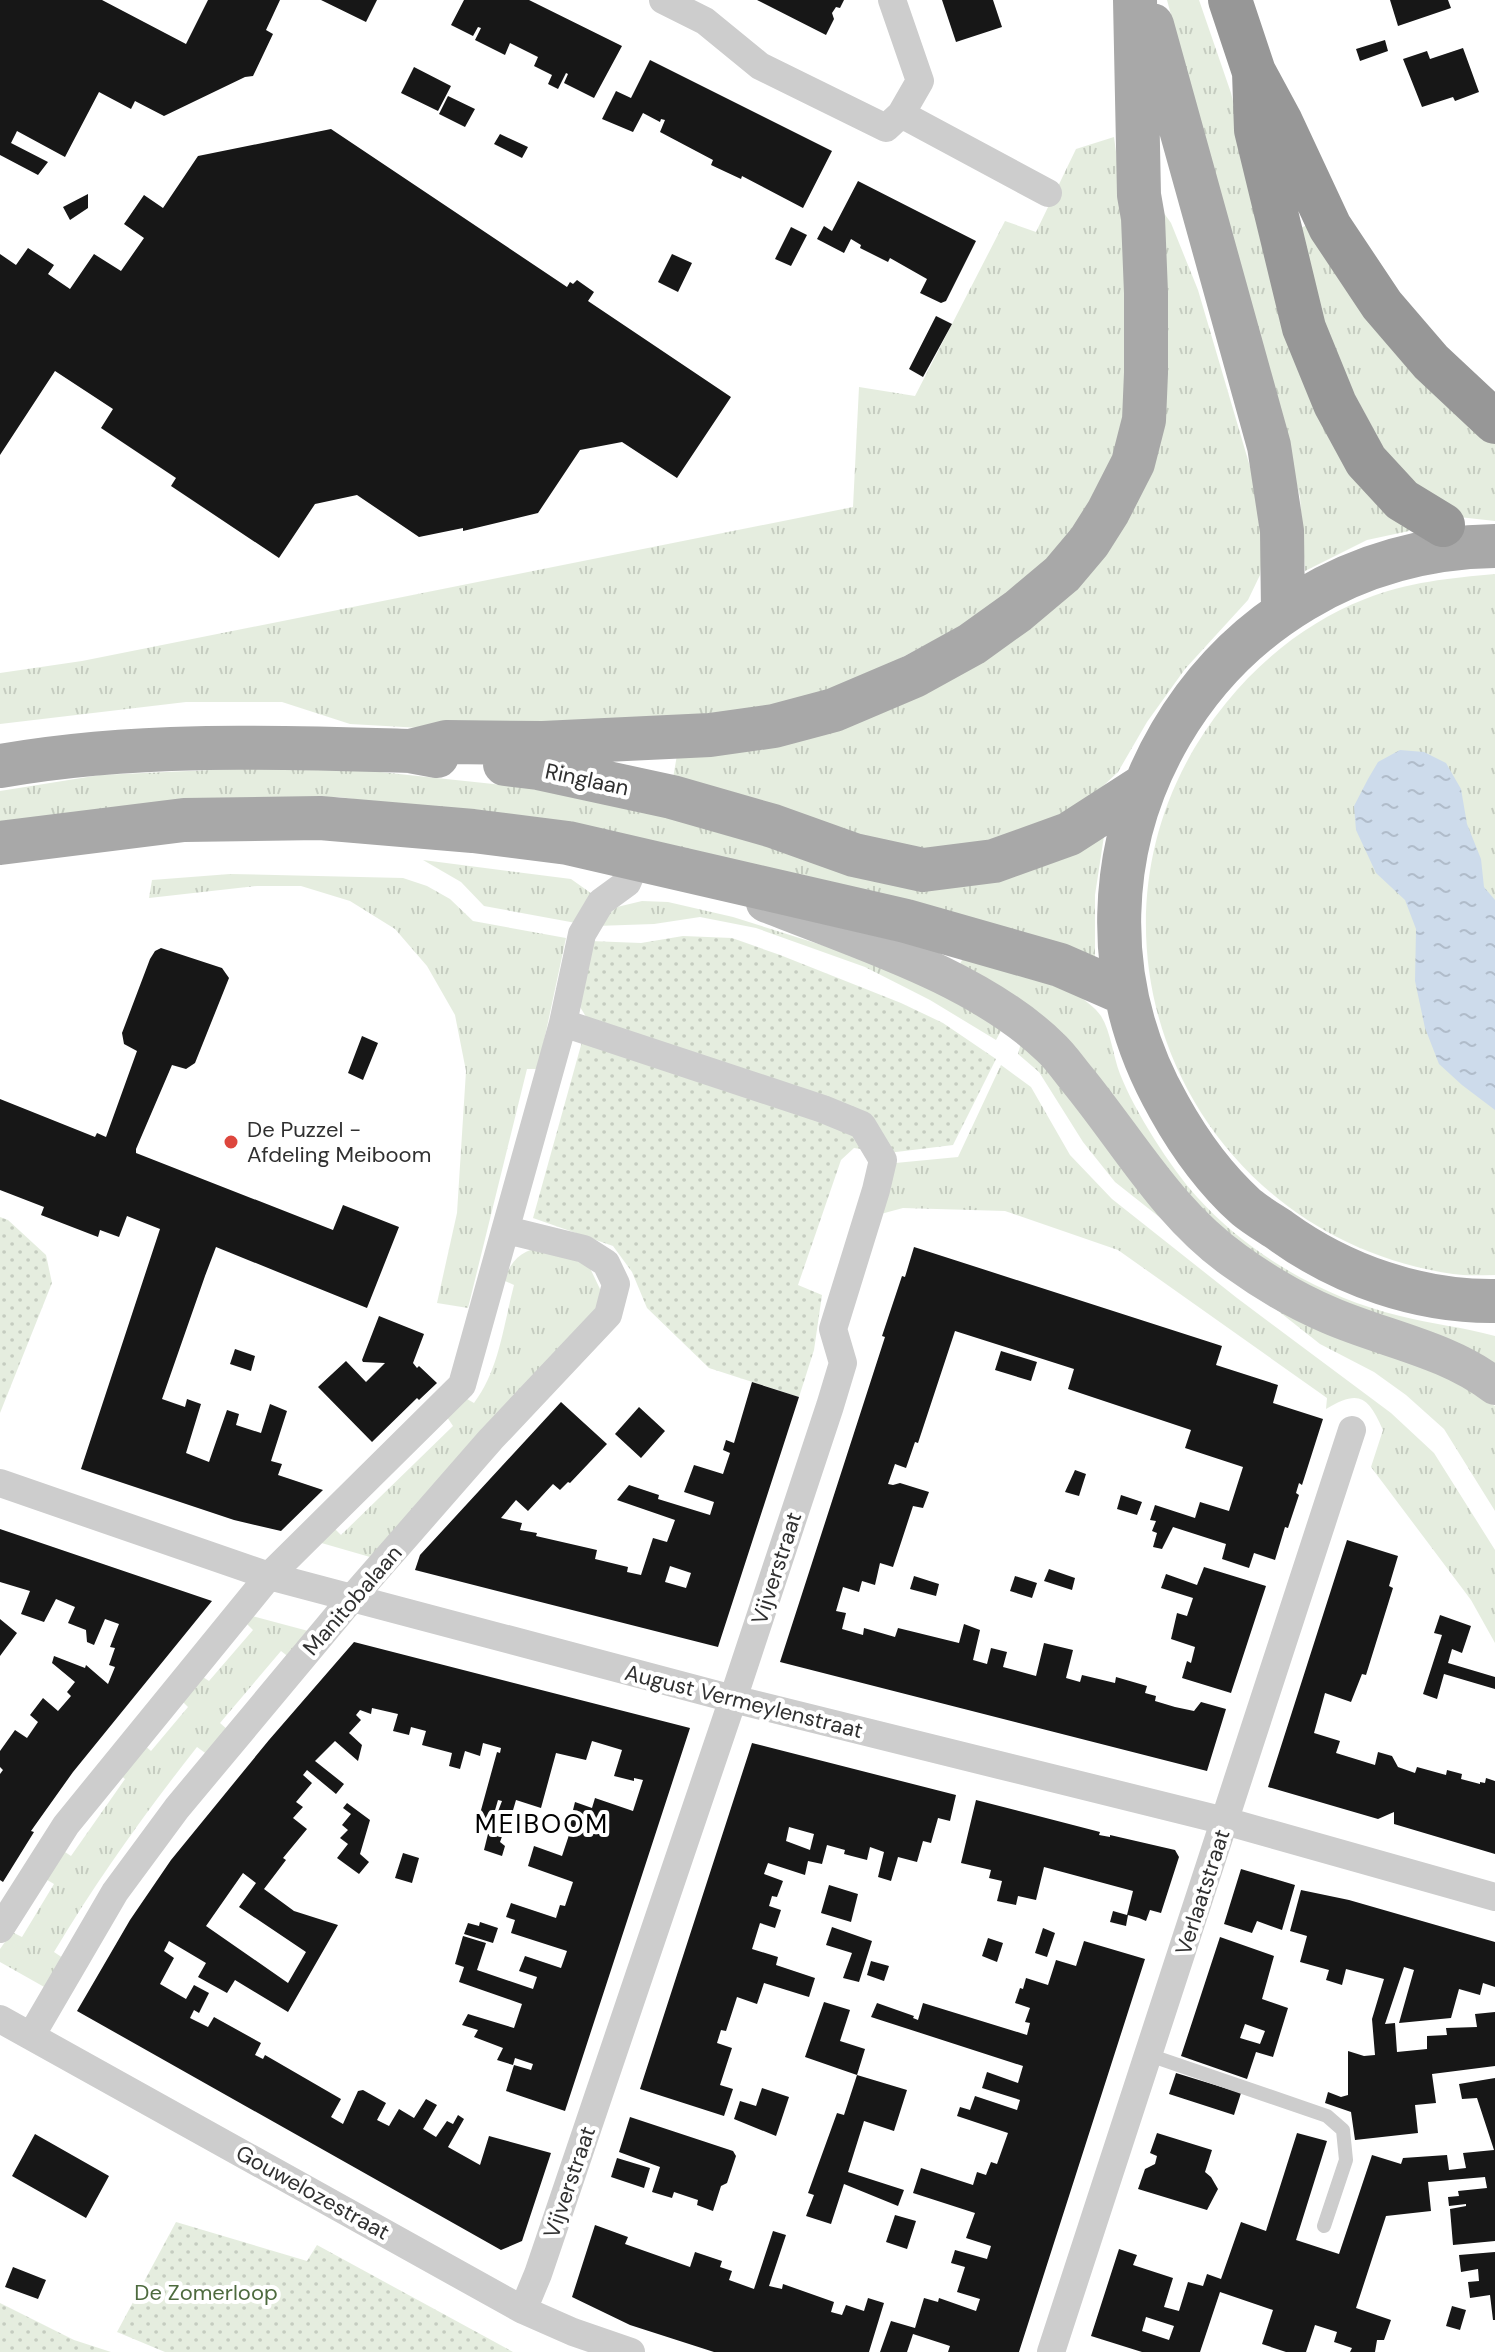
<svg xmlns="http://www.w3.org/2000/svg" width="1495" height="2352" viewBox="0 0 1495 2352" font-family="'DM Sans',sans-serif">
<defs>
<pattern id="grass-tufts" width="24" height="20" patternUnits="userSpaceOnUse" patternTransform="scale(2)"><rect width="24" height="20" fill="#e5eddf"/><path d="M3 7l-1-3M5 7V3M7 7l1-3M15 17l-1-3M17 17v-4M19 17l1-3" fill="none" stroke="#c5ccc0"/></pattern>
<pattern id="park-dots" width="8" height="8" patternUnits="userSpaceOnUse" patternTransform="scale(2)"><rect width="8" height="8" fill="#e5eddf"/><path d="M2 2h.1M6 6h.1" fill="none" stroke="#c5ccc0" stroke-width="1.8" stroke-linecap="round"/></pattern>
<pattern id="water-ripples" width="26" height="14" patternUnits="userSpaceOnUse" patternTransform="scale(2)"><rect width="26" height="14" fill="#cddbeb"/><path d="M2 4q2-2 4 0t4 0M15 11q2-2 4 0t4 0" fill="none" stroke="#b0bcca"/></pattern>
</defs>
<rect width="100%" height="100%" fill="#fff"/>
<path fill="url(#grass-tufts)" d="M1167,0h32l32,93 57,235 121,195v8l-42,9 -62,31 -5,-74z
M1114,137l12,89 3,194 -32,86 -85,93 -181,96 -132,28 -151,12 -198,-11 -68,-22h-96l-186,22v-51l82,-12 771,-154 6,-120 56,9 90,-175 31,11 40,-83z
M1156,202l15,21 27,67 55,187 11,54 -4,44 -12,25 -63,69 -38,53 -29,50 -39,37 -74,33 -103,10 -230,-68 5,-29 163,-28 280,-209z
M1314,222l181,214v85l-36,-4 -59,-38 -81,-151 -21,-99z
M1495,574v701c-14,0 -29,1 -42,-1 -274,-40 -402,-356 -227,-571 36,-45 85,-83 139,-104 42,-17 86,-21 130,-25z
M255,768l106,2 170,18 160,32 147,50 266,-34 -9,59v63l-486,-124 -270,-37 -132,2 -207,25v-33l100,-16z
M423,860l148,19 24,17 -19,27 -92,-17 -23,-24z
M230,874l173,4 24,8 23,13 23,22 93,17 -28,131h-11l-59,239 -31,-5 20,-90 9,-142 -11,-56 -28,-49 -32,-37 -45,-28 -49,-15h-44l-108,12 3,-18z
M642,901l26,1 65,15 162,51 107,61 -6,11 -66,-40 -65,-33 -109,-39 -56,-11 -46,7 -58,2 21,-19z
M963,958c36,10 77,17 110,34 8,5 23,16 28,24 10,16 12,40 19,58 15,38 50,93 77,123 52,58 128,101 203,119 31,8 63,11 95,20v37l-145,-61 -105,-58 -287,-286z
M1021,1043l44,41 81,109 349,213v105l-51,-82 -38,-34 -32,-23 -54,-28 -205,-162 -32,-40 -44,-70 -21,-18z
M1001,1065l30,22 39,68 42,44 125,99 154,115 43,40 61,97v93l-24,-43 -100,-133 12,-37c-15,-34 -24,-41 -57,-21l1,-11 -209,-148 -113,-39 -102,-3 -26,7 8,-51 73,-7z
M543,1247l46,19 11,23 -1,17 -229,251 -52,-15 17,-13 6,6 112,-109 -6,-9 20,-18 7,4c25,-32 30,-80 40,-118l-9,-4c4,-20 18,-32 38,-34z
M252,1616l60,16 -22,26 -9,-7 -61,72 8,7 -20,25 -11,-8c-52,66 -100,133 -143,205l9,6 -17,30 -46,-26v-13l12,-17 10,5 32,-53 -10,-6 18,-28 9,6 54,-77 -7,-6 24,-30 9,8 37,-44 -8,-8 20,-24 9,6 44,-51 -7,-7z"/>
<path fill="url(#park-dots)" d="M683,936l49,2 48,17 121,48 42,20 53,36 -43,86 -65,8 -34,-5 -13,12 -43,125 24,10 -8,55 -15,47 -90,-29 -62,-60 -15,-36 -19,-26 -80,-28 55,-198 -11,-18 13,-61 51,2z
M0,1217l8,3 38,35 6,28 -52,130z
M176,2222l131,39 10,-16 196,107h-348l-48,-20z
M0,2303l74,37 37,12h-111z"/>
<path fill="url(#water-ripples)" d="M1400,750l24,2 22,11 15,26 6,35 14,35 3,28 11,13v210l-33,-25 -23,-21 -14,-36 -10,-47 1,-52 -11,-29 -29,-27 -20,-43 -2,-24 14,-27 10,-17z"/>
<path fill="#171717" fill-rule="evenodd" d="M0,0h102l84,44 22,-44h72l-14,30 7,4 -20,42 -8,1 -81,39 -29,-15 -4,8 -32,-17 -34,65 -48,-26 -6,12 37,19 -10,13 -38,-20z
M321,0h56l-11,22z
M464,0h65l93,46 -28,52 -30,-15 4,-9 -2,-1 -8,16 -10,-5 4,-9 -18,-9 4,-9 -28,-14 -5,12 -30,-15 6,-12 -3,-1 -5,9 -22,-11z
M757,0h87l-4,8 -4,-1 -4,6 2,6 -8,16z
M942,0h51l9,27 -46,15z
M1390,0h58l3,8 -53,18z
M1385,40l3,11 -28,10 -4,-12z
M1463,48l16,44 -24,9 -2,-4 -31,10 -19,-48 24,-8 3,8z
M650,60l182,91 -29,57 -61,-32 -1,3 -30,-14 2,-5 -53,-28 5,-12 -4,-1 -1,3 -17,-9 -10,19 -31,-13 14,-28 15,7z
M414,67l37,19 -13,25 -37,-18z
M448,96l27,13 -10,18 -26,-13z
M331,129l236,158 3,-5 3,2 4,-4 17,12 -6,9 143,96 -54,81 -55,-36 -42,8 -42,63 -75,18v-3l-44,9 -62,-42 -42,9 -36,54 -108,-72 5,-8 -75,-50 12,-19 -58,-38 -55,84v-201l16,11 12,-17 26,17 -6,9 22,15 24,-35 27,17 23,-33 -20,-14 20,-29 19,13 35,-52z
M500,134l28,13 -6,11 -28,-14z
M858,181l118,60 -30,60 -5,2 -21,-10 7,-14 -37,-21 -2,4 -28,-14 1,-3 -10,-6 -7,14 -27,-14 7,-13 8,5z
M88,194v14l-18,12 -7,-13z
M791,227l16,8 -16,31 -16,-7z
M672,254l20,9 -14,29 -20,-10z
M936,316l16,8 -29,53 -14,-8z
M161,948l61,20 7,10 -34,85 -9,6 -14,-4 -36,84v4l197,77 10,-25 56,22 -32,81 -151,-61 -11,29 -43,123 23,8 2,-8 14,5 -15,49 23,9 18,-52 12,4 -3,11 25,8 9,-29 17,7 -16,50 11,3 -4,11 45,15 -42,41 -47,-11 -153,-51 79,-240 -33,-13 -8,21 -19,-7 -2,7 -57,-22 3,-8 -44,-17v-91l95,38 2,-4 9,4 31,-86 -13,-7 -2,-11 28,-74 5,-8z
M362,1036l16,7 -15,37 -15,-7z
M914,1247l308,99 -6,19 62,20 -5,18 50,16 -21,66 -3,-2 -3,10 3,2 -11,33 -3,-1 -10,33 -21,-7 -5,15 -27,-9 4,-15 -53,-17 -11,22 -9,-2 4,-14 -5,-2 4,-10 -6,-1 5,-15 40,13 5,-16 29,9 14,-44 -58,-19 6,-18 -123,-41 6,-20 -119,-38 -37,112 -3,-1 -9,26 -11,-4 -7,20 5,1 7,-2 29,9 -6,16 -10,-2 -20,61 -13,-4 -5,22 -13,-4 -3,11 -16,-5 -7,24 10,2 -4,16 21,6 1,-7 31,9 3,-9 61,15 5,-19 16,6 -7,30 14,4 4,-16 16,4 -4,15 33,9 8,-33 29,7 -7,28 14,4 2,-7 33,8 1,-6 31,9 -2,7 11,3 -1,5 20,6 19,4 7,-9 25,7 -19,62 -427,-109 105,-325 -3,-1 20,-60 3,1z
M379,1316l45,18 -11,29 4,5 2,-2 18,17 -18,17 -2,-2 -45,44 -54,-55 28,-26 20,21 19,-19 -22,-1 -1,-2z
M235,1349l20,7 -4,15 -21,-7z
M1001,1351l36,11 -6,19 -36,-11z
M752,1382l47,15 -81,250 -303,-77 5,-15 141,-153 46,42 -37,39 -2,-1 -8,8 -7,-6 -25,27 -12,-11 -15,18 21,5 -2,7 17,3 -1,3 61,14 -2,9 33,8 -1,5 14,3 12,-37 14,4 8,-22 -58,-20 12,-15 30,10 -1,4 52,16 4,-13 -30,-10 10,-27 29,9 7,-21 -7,-3 3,-10 8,3zM670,1566l21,7 -5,15 -21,-6z
M639,1407l26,24 -24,27 -26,-24z
M1075,1470l11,4 -7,22 -14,-4z
M1121,1495l21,7 -5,13 -20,-6z
M0,1529l212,72 -139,171 -42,59 3,1 -31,50 -3,-2v-106l3,-4 -3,-3v-16l15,-21 12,8 11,-16 -8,-7 13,-17 15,13 13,-15 -4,-4 8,-10 -23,-19 2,-7 31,12 1,-3 22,19 7,-17 -6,-2 6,-17 -5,-1 9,-23 -14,-5 -11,26 -7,-3 -1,-12 -18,-7 7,-16 -19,-8 -12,23 -23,-8 9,-23 -30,-9z
M1347,1540l51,16 -9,30 4,2 -27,87 -4,-1 -11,28 -26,-9 -11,40 26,8 -4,12 39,12 3,-13 14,4 6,11 17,6 2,-6 29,8 1,-5 15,4 -1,5 19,5v-2l5,1 1,-5 9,3v73l-101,-30v-12l-16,7 -110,-32z
M1204,1567l62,19 -35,107 -49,-15 5,-17 4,2 4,-16 -24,-8 6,-26 10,3 6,-18 -32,-10 5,-14 31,11z
M1049,1569l26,9 -3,12 -28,-9z
M914,1576l25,8 -3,12 -26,-7z
M1015,1576l22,7 -5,15 -22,-7z
M1440,1615l31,11 -9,27 -10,-4 -4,14 47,14v12l-51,-15 -7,25 -14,-5 19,-59 -8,-2z
M0,1619l17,14 -17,23z
M354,1642l336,86 -125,383 -59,-20 8,-26 17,5 2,-6 -18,-6 -2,7 -16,-5 6,-12 -29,-11 4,-7 -16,-5 6,-11 46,14 8,-24 -63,-22 5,-15 -9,-3 8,-28 23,7 -9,27 56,19 4,-12 -18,-6 6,-15 36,12 6,-17 -56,-18 4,-13 -9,-3 5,-14 45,15 4,-13 5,1 8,-24 -45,-16 6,-20 28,10 7,-21 -2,-1 8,-32 17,6 3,-10 38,13 10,-31 -9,-2v3l-20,-5 8,-26 -30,-9 -6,19 -30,-7 -15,55 -25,-8 -5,17 -14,-3 5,-13 -4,-1 -7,24 -13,-3 19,-69 3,1 1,-5 -18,-5 -3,13 -15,-5 -5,18 -11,-3 3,-13 -30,-8 4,-14 -15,-4 -2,8 -16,-4 5,-17 -26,-6 -1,6 -11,-4 -4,5 5,5 -12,13 13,12 -4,16 -23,-20 -20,20 29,23 -8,10 -29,-24 -4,5 9,8 -16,19 7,5 -10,11 14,11 -24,29 3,2 -22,29 30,22 44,14 -50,87 -53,-32 -8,13 -29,-16 8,-14 -37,-22 -5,10 10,7 -14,26 26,15 8,-14 15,8 -10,20 -5,-3 -4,8 18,9 6,-10 47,26 -6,12 8,4 2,-4 76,44 -10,18 12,7 15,-33 5,-1 23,13 -9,17 12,6 10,-17 15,9 12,-19 11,6 -14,24 13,8 11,-16 6,3 5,-9 6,4 -16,28 32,18 9,-29 62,17 -29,88 -21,9 -424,-239 53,-91 41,-60 98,-120zM243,1873l13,10 -17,24 67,45 -18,31 -82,-57z
M752,1743l204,52 -6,26 -12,-3 -7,25 -8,-2 -6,21 -19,-5 -7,24 -13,-4 6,-25 -14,-5 -3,13 -23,-6 1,-4 -18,-5 -5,19 -14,-3 -3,14 -37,-12 -4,11 19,7 -6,16 -5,-1 -3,10 12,4 -6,18 -15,-5 -8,26 26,8 -2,8 39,13 -6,19 -45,-14 -7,21 -20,-7 -11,34 -5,-1 -4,13 15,5 -12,37 13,4 -9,27 -84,-27zM789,1827l25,7 -4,16 -24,-9z
M976,1800l124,32 -1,3 11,2v-2l65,15 4,7 -18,56 -11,-3 -4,11 -7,-3 -11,-3 -2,11 -16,-4 3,-11 14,4 6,-24 -89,-24 -8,33 -18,-4 -2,9 -19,-4 5,-20 -13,-3 2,-8 -30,-7z
M347,1803l23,17 -10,34 9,8 -10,12 -22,-16 11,-14 -8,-6 8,-8 -6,-5 9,-11 -8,-6z
M490,1826l14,5 -4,11 5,4 -3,10 -18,-6z
M403,1853l16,5 -7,25 -17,-5z
M1241,1869l54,16 -13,45 -25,-9 -5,12 -28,-9z
M829,1885l29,9 -7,28 -30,-9z
M1301,1890l48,10 146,42v45l-12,-4 -3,12 -21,-6 -8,29 -52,5 15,-53 -10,-3 -19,57 10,-1 2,29 30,-3v-13l20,-1 -1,-7 31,-1 -2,-13 20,-2v54l-63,8 4,29 -21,2 3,28 -63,7 -4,-28 -26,-9 3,-11 13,5 7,-2v-44l16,5 11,-1 -3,-36 12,-40 -38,-10 -4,16 -16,-5 3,-10 -29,-8 7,-26 -17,-5z
M480,1922l18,6 -5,15 -29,-9 4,-11 11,3z
M832,1927l40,14 -13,41 -16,-4 9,-25 -26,-8z
M1043,1928l12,5 -8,24 -12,-4z
M1220,1937l54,19 -12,43 26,9 -15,49 -17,-5 -9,27 -66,-23zM1245,2024l20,7 -5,13 -20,-6z
M988,1938l15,5 -6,19 -15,-6z
M1084,1941l61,18 -126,393h-71l2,-6 -37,-12 -6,18h-27l11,-31 24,7 9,-30 14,4 1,-4 37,13 4,-12 -23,-7 8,-25 -14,-4 4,-13 32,9 4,-13 -25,-8 9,-25 -62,-20 8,-25 52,17 4,-13 9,3 5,-13 6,2 11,-31 -51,-17 3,-9 10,3 5,-14 42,14 3,-10 -38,-12 5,-16 31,11 5,-17 -152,-49 6,-14 37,13 -1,2 5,2 5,-17 104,32 3,-12 -5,-1 5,-14 -15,-5 5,-15 3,1 3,-11 22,7 8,-25 20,6z
M871,1961l18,5 -5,15 -17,-6z
M824,2002l26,8 -10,31 25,8 -8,26 50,15 -13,41 -30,-10 -16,51 56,18 -6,16 -54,-22 -13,40 -25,-8 8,-21 -6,-2 29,-80 7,2 13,-40 -52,-18z
M1176,2073l65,20 -7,22 -65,-21z
M1495,2078v163l-42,4 -3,-36 16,-3v-2l-17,2 -1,-9 11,-1 -1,-5 29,-3 -2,-11 -57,5 3,29 -45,5 -30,92 35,12 -7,20h-7l-2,12h-25l2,-4 -18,-6 3,-10 -22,-7 -9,27h-20l-24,-8 11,-34 -53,-18 -20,60h-58l-51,-16 28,-87 18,6 -4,10 40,13 -9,29 15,4 9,-29 15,4 4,-12 14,5 20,-57 25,9 31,-98 30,8 -31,99 43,14 33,-99 29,9 2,-6 44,-3 2,15 17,-2 -3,-15 31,-3 -17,-52 -15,1 -3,-15zM1146,2317l28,9 -5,14 -27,-9z
M762,2088l27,9 -13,39 -42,-17 6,-18 16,5z
M630,2117l103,34 3,5 -9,27 -6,3 -8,25 -16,-6 1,-5 -24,-8 -2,6 -20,-6 8,-25 -41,-15z
M1157,2133l55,17 -7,22 6,5 7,12 -11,21 -69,-21 7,-20 10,-5 2,-8 -7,-3z
M35,2134l74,42 -23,42 -74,-42z
M617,2158l33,10 -6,20 -33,-11z
M895,2215l21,6 -9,28 -21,-7z
M595,2225l33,12 -3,7 65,23 5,-15 27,9 -2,6 12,4 -3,9 25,9 19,-58 13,4 -17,51 13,3 1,-5 51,18 -3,10 11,3 4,-10 18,6 4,-13 16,5 -15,49h-155l-84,-27 -58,-28z
M1495,2252v68h-2l-3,-25 -20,3 -2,-16 11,-1 -1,-12 -17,3 -2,-17z
M13,2267l33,13 -8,19 -33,-12z
M1452,2306l14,4 -6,20 -14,-4z"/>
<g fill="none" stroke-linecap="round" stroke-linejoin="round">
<path stroke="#cdcdcd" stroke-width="14" d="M1149,2055l178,61 16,14 3,30 -22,66"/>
<path stroke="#cdcdcd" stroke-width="28" d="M663,0l42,21 55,45 126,62 15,-14 19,-33 -28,-81
M901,114l147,79
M0,1483l269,93 464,123 492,122 270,76
M0,1929l66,-104 203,-249 193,-191 101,-362 19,-89 19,-32 26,-19 11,-25
M0,2019l523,291 50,22 58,20
M31,2036l84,-144 62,-84 176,-211 138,-158 117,-124 8,-31 -10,-21 -22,-14 -77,-19
M523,2310l15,-36 195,-575 97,-293 13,-43 -10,-34 43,-139 7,-30 -21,-35 -39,-16 -260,-86
M1051,2352l301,-922"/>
<path stroke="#bababa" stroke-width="38" d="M765,903c92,37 213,74 285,144 10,9 18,21 27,32 51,62 91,135 158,182 29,21 61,40 94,54 55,24 118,34 166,71"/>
<path stroke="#a8a8a8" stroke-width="44" d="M1152,25l117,421 13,85 1,80
M1495,546c-287,4 -469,310 -326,561 20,36 46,72 77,100 11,9 23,16 35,24 61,44 138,71 214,70
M410,751l36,-9 97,1 167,-8 64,-9 60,-16 80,-34 58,-32 46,-33 44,-37 27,-32 19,-30 25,-49 11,-43 2,-47v-80l-3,-75 -4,-23 -4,-195
M505,764l33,4 134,29 101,29 81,29 69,15 71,-9 75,-27 76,-49
M0,766c136,-24 273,-19 410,-15l27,5
M0,843l184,-23 136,-2 153,13 95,12 338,78 154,44 64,28"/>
<path stroke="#979797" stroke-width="44" d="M1230,0l24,72 27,50 49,105 52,78 49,57 64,60
M1254,72l2,58 48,198 31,76 31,57 36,39 41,25"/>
</g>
<circle fill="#dd463d" stroke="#fff" stroke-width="3" cx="231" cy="1142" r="8"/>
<g text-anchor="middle" stroke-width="8" stroke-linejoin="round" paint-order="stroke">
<g font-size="22" fill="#303030" stroke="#fff">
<text transform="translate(587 779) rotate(12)" y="8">Ringlaan</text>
<text transform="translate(776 1568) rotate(-72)" y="8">Vijverstraat</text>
<text transform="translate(352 1600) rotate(-49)" y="8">Manitobalaan</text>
<text transform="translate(744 1701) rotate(14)" y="8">August Vermeylenstraat</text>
<text transform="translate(1202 1892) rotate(-72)" y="8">Verlaatstraat</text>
<text transform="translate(569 2182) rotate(-71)" y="8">Vijverstraat</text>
<text transform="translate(313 2192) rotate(29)" y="8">Gouwelozestraat</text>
</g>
<g font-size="22" fill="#303030" stroke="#fff" text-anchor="start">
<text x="247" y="1137">De Puzzel -<tspan x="247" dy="25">Afdeling Meiboom</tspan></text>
</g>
<g font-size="22" fill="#4e6b3f" stroke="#fff">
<text x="206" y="2300">De Zomerloop</text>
</g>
<g font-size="26" letter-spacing="2" fill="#000" stroke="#fff">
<text x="542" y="1833">MEIBOOM</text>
</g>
</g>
</svg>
